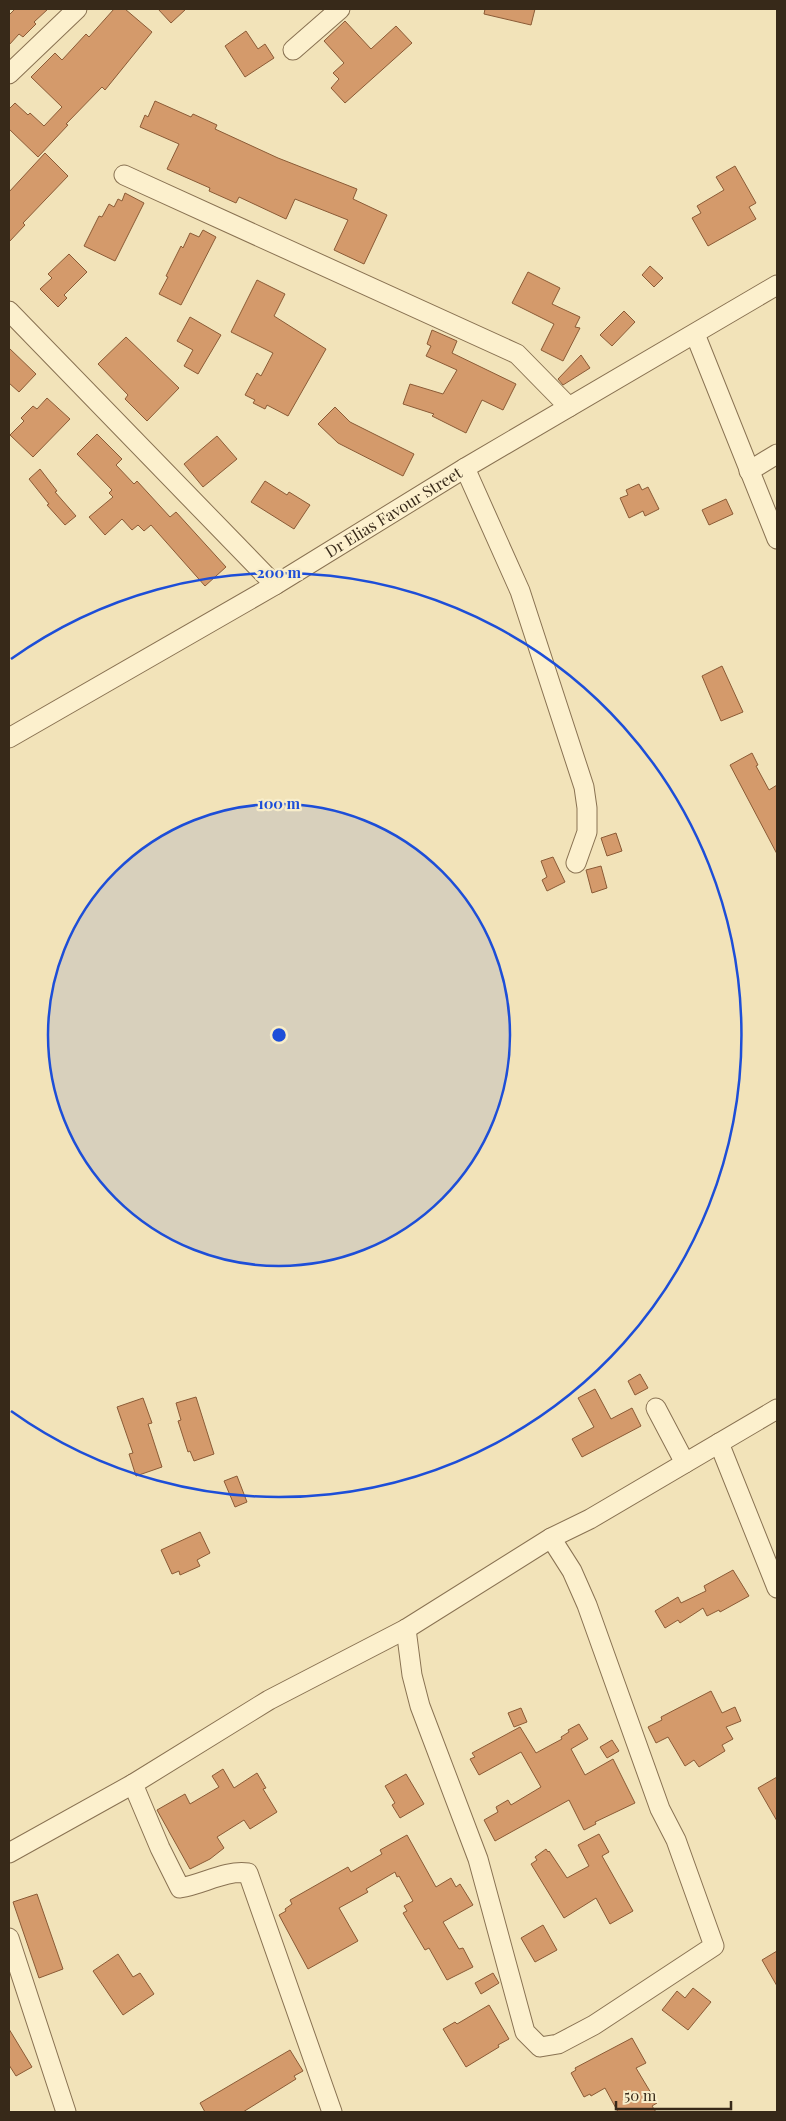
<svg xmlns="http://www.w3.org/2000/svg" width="786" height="2121" viewBox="0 0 786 2121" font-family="'Playfair Display',serif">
<rect width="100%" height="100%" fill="#f2e3b9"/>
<path fill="#d49a6b" stroke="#8b5b36" d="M15,9h33l-14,13 2,2 -13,13 -4,-3 -10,11v-30z
M114,9h11l27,23 -47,58 -3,-3 -36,37 2,1 -30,32 -29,-28v-20l6,-6 13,12 2,-2 14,13 18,-19 -31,-30 24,-24 7,7 24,-26 3,3z
M158,9h28l-15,14z
M485,9h50l-4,16 -47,-11z
M345,21l26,28 25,-23 16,17 -67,60 -14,-15 8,-9 -6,-6 11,-10 -20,-22z
M246,31l12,18 7,-5 9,14 -29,19 -20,-31z
M155,101l36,16 2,-3 24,11 -2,4 63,29 79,31 -4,10 34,16 -23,49 -30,-14 14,-30 -53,-21 -9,20 -47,-22 -3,6 -27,-12 1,-3 -43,-19 12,-25 -39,-17 5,-12 3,2z
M45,153l23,23 -45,47 2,2 -16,17v-50z
M735,166l21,37 -7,4 7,12 -48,27 -16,-28 9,-5 -4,-7 27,-16 -8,-13z
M125,193l19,10 -29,58 -31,-15 15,-30 3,1 7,-13 5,3 4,-8 4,2z
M203,230l13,7 -35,68 -22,-11 9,-17 -2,-1 15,-30 2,2 7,-15 9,4z
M69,254l18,18 -23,23 3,3 -9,9 -18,-18 12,-11 -4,-4z
M650,266l13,12 -9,9 -12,-12z
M528,272l32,16 -8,16 28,13 -5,10 5,1 -17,33 -22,-11 13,-26 -42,-21z
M257,280l28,14 -11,22 52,33 -38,67 -21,-11 -2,4 -12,-6 2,-3 -10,-5 12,-22 4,3 12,-23 -42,-21z
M624,311l11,11 -23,24 -12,-11z
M190,317l31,18 -23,39 -14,-8 9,-16 -16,-9z
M432,330l25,11 -5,12 64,31 -13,26 -21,-10 -16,33 -34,-17 2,-2 -31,-10 7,-20 33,10 14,-24 -31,-14 5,-10 -4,-2z
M126,337l53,51 -32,33 -22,-22 3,-4 -30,-31z
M9,348l27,26 -17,18 -10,-9z
M581,355l9,13 -27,17 -5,-6z
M47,398l23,21 -37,38 -23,-22 14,-14 -3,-3 12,-12 4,3z
M335,407l15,15 64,32 -11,22 -65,-33 -20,-19z
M97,434l25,25 -6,6 18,19 3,-3 33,36 6,-5 50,55 -21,19 -54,-61 -7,6 -6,-6 -6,5 -10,-11 -17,16 -16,-18 24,-20 -4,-4 3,-3 -35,-36z
M217,436l20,23 -34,28 -19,-23z
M40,469l17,22 -2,1 21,24 -11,9 -18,-20 2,-1 -20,-25z
M265,481l22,14 2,-3 21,13 -16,24 -43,-27z
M639,484l3,6 6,-3 11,22 -14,7 -2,-5 -14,7 -9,-20 8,-3 -2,-5z
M726,499l7,15 -24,11 -7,-15z
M722,666l21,46 -22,9 -19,-45z
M752,753l6,12 -2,1 13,24 8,-5v69l-47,-89z
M616,833l6,18 -15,5 -6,-18z
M553,857l12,25 -18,9 -5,-11 5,-3 -6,-16z
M601,866l6,22 -15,5 -6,-23z
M640,1374l8,14 -13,7 -7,-14z
M595,1389l16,30 21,-11 9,18 -59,31 -10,-18 22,-12 -16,-29z
M196,1397l18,57 -20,7 -4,-10 -2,1 -10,-31 3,-1 -5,-17z
M143,1398l9,25 -4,1 14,43 -26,9 -7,-22 4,-1 -16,-46z
M237,1476l10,26 -12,5 -11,-26z
M200,1532l10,21 -13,7 3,6 -20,9 -1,-4 -7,3 -11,-24z
M733,1570l16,26 -29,16 -1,-2 -12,6 -4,-8 -23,15 -2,-3 -13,8 -10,-17 23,-14 3,6 25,-12 -2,-5z
M711,1691l11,22 13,-6 6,14 -15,6 7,12 -11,6 3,6 -26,16 -5,-7 -9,6 -17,-29 -12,6 -8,-16 14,-7 -1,-3z
M521,1708l6,14 -13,5 -6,-14z
M579,1724l9,15 -17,10 14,26 28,-16 22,44 -40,19 1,2 -12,6 -15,-30 -74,41 -11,-21 14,-8 -2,-5 12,-7 3,5 30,-18 -20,-35 -42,23 -9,-16 5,-2 -3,-4 48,-26 16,26 26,-14 -1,-2 8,-5 -1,-2z
M612,1740l7,11 -12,7 -7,-11z
M223,1769l11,19 23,-15 9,15 -3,1 14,23 -27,17 -6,-9 -27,17 7,11 -14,11 -20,10 -33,-59 28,-16 5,10 29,-17 -7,-11z
M406,1774l18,30 -24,14 -8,-13 3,-2 -10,-17z
M777,1777v44l-19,-33z
M599,1834l10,18 -7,4 31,55 -23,13 -14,-26 -32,20 -33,-54 6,-4 -2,-3 11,-8 2,3 1,-1 18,27 22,-12 -11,-21z
M407,1835l29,52 15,-9 5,9 4,-3 13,21 -30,17 16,27 4,-1 10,19 -26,13 -18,-32 -4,2 -22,-37 4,-2 -3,-5 9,-5 -14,-25 -2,1 -2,-5 -29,17 2,3 -29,16 19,33 -50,28 -29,-54 7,-4 -1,-2 7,-5 -2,-4 58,-33 3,5 31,-18 -2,-4z
M37,1894l26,75 -24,9 -26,-76z
M543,1925l14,25 -22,12 -14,-24z
M777,1951v35l-15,-26z
M118,1954l15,23 7,-4 14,21 -31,21 -30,-44z
M493,1973l6,10 -18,11 -6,-11z
M693,1988l18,14 -23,28 -26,-20 15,-19 8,7z
M489,2005l20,34 -11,6 1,2 -33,20 -23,-38 12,-7 2,2z
M9,2029l23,38 -16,9 -7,-11z
M632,2038l14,25 -10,5 21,35 -5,3 4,6h-38l-13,-24 -14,8 -1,-2 -6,3 -13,-24 5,-3 -1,-2z
M290,2050l13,21 -9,5 2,3 -53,33h-38l-5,-9z"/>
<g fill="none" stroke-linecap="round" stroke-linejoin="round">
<defs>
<g id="minor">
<path d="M293,50l47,-41"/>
<path d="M9,74l68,-65"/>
<path d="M124,175l393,179 52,53"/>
<path d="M9,311l266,274"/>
<path d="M695,334l82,205"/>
<path d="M465,468l55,123 64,196 3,21v24l-11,31"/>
<path d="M749,471l28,-17"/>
<path id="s1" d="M9,738l266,-153 190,-117 312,-183"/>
<path d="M656,1408l29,55"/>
<path d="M719,1443l58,145"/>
<path d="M406,1629l6,46 8,31 58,153 47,173 15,15 18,-3 36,-19 120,-79 -38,-106 -16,-31 -73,-204 -15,-34 -21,-33"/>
<path d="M133,1784l27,64 20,40c24,-4 45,-18 68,-15l84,239"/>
<path d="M9,1853l124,-69 136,-84 137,-71 145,-91 39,-19 187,-110"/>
<path d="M9,1938l57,174"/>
</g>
</defs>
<use href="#minor" stroke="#897252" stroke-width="21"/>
<use href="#minor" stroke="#fcf0cd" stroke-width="19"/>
</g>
<circle cx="279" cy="1035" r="231" fill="#1d4ed8" fill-opacity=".12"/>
<g fill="none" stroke="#1d4ed8" stroke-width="2.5">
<circle cx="279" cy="1035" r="231"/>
<path d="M11 659A462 462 0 1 1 11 1411"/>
</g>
<g text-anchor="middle" stroke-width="4.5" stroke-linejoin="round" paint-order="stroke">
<g font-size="16" fill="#372919" stroke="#f8edc9">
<text dy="6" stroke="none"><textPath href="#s1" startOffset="446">Dr Elias Favour Street</textPath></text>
</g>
</g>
<circle cx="279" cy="1035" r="8" fill="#1d4ed8" stroke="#f8edc9" stroke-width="2.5"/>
<g font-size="15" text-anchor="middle" font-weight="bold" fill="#1d4ed8" stroke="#f8edc9" stroke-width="4.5" stroke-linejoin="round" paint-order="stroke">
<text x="279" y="578">200 m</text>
<text x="279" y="809">100 m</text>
</g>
<rect width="786" height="2121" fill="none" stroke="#372919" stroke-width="20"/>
<path d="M616 2101v8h115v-8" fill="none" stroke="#372919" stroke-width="2.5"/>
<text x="624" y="2101" font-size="15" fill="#372919" stroke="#f8edc9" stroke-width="4" paint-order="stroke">50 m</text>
</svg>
